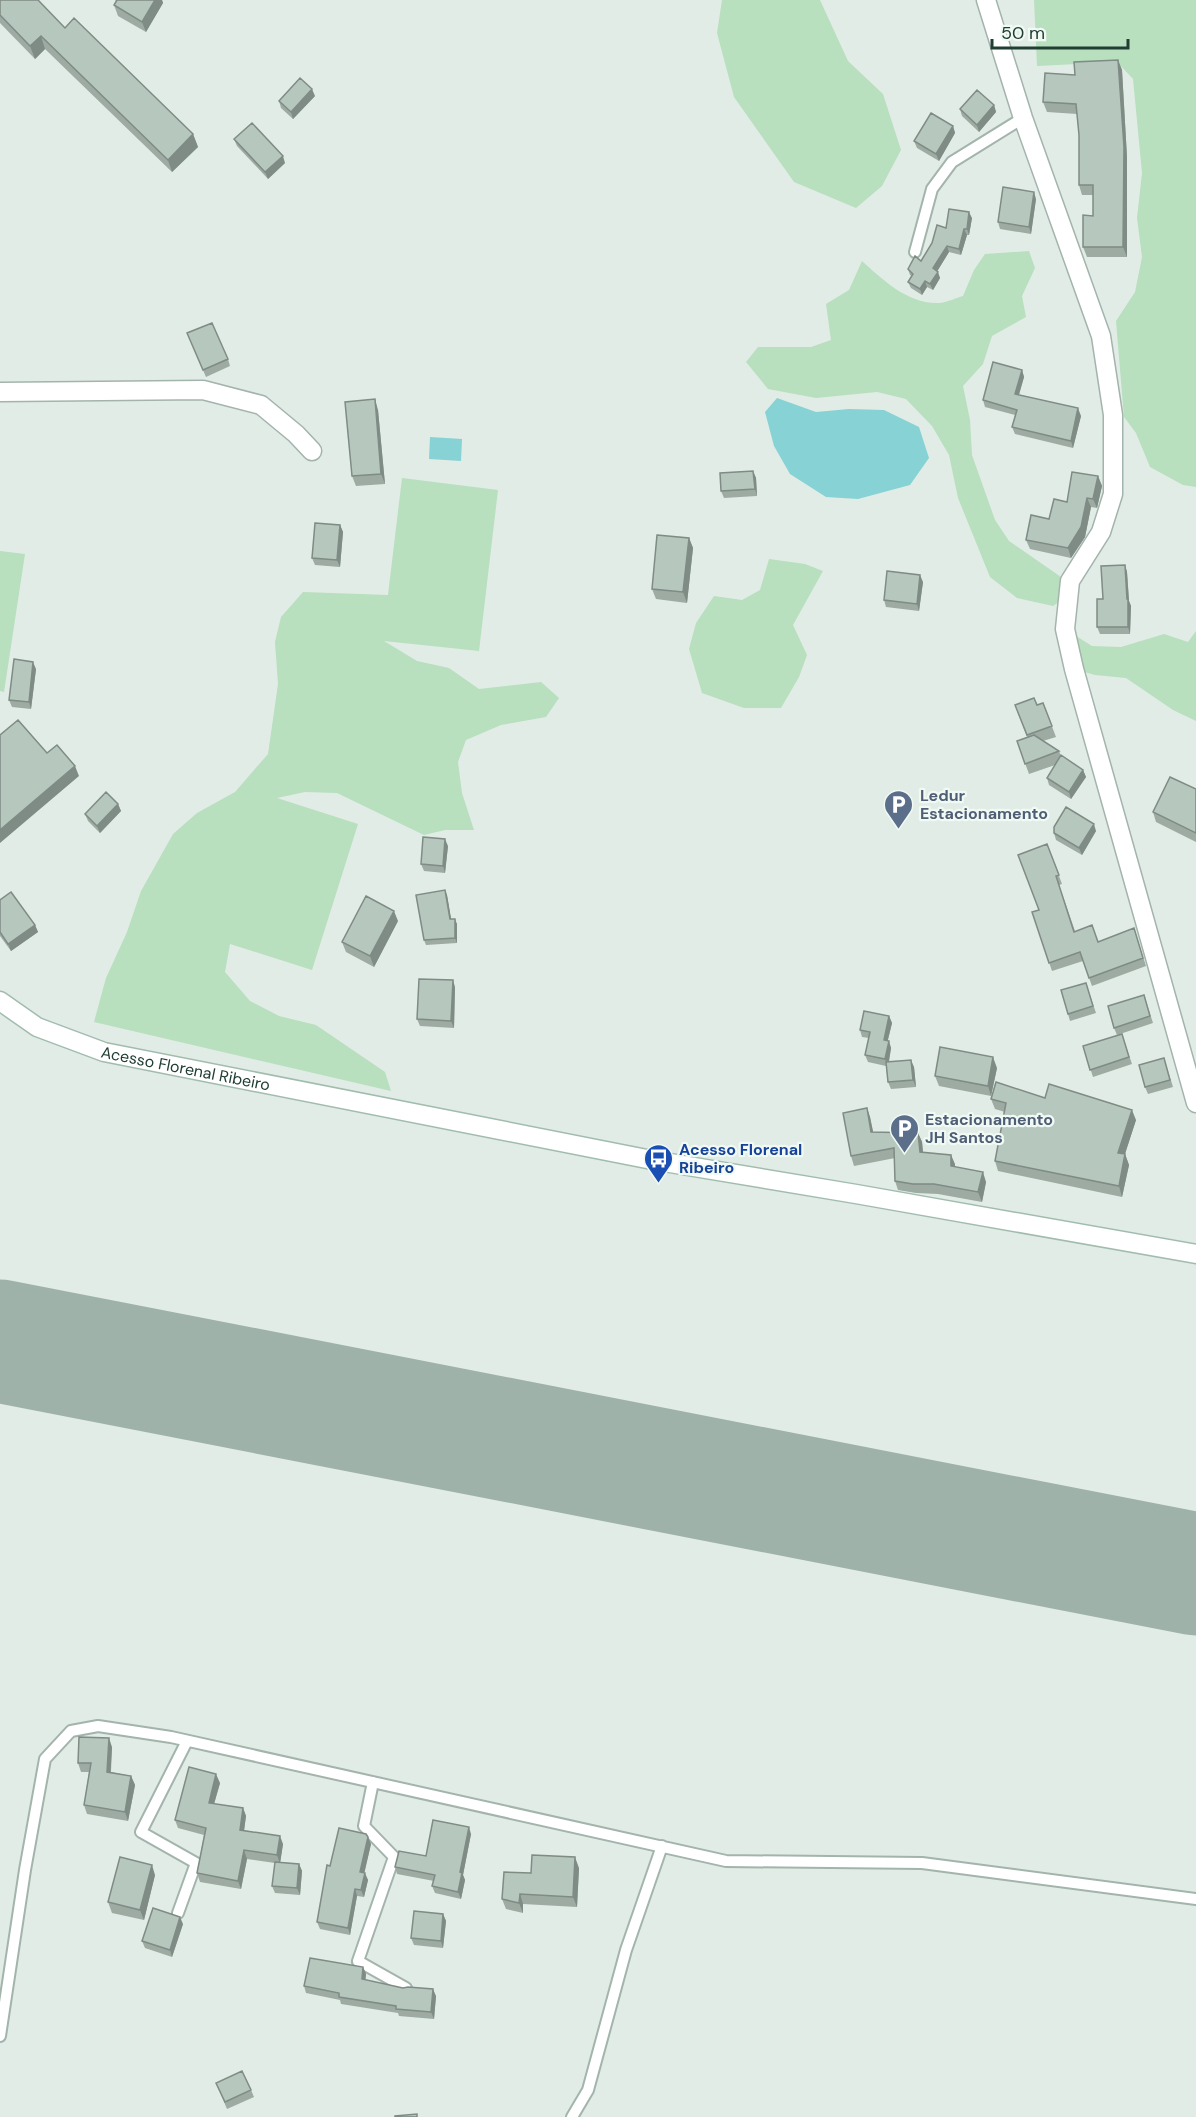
<svg xmlns="http://www.w3.org/2000/svg" width="1196" height="2117" viewBox="0 0 1196 2117" font-family="'DM Sans',sans-serif">
<rect width="100%" height="100%" fill="#e1ece6"/>
<path fill="#b8dfbe" d="M722,0h98l28,61 35,33 18,56 -19,36 -26,22 -62,-26 -60,-85 -17,-64z
M1034,0h162v487l-13,-2 -33,-18 -14,-34 -12,-16 -8,-96 19,-29 7,-35 -5,-39 5,-45 -9,-94 -16,-17 -80,4z
M1029,251l6,17 -13,28 4,21 -34,19 -9,28 -20,22 7,34 2,35 23,65 14,21 52,36 4,21 -12,8 -36,-8 -27,-21 -32,-79 -9,-43 -17,-29 -26,-27 -29,-7 -61,6 -48,-9 -22,-27 12,-15h53l20,-7 -5,-36 23,-14 13,-29c21,19 47,44 78,42 8,-1 16,-5 23,-7l11,-26 11,-16z
M402,478l96,12 -19,161 -95,-10 33,20 32,7 30,21 62,-7 18,16 -13,19 -45,8 -35,15 -8,22 4,31 12,37h-29l-21,5 -87,-42 -32,-1 -28,6 81,26 -46,146 -82,-26 -5,28 25,29 29,15 37,9 69,47 6,19 -297,-69 12,-44 21,-46 14,-41 32,-57 24,-21 38,-21 33,-38 10,-70 -3,-42 6,-25 22,-25 85,3z
M0,551l25,3 -21,138 -4,-1z
M769,559l36,5 18,7 -30,54 14,30 -8,22 -18,31h-37l-42,-15 -13,-44 7,-26 18,-27 28,4 18,-10z
M1065,629l27,17 29,1 43,-13 24,8 8,-11v90l-23,-11 -47,-32 -31,-3 -21,-6z"/>
<path fill="#86d2d4" d="M777,398l39,14 33,-3 35,1 35,17 10,31 -19,27 -52,14 -32,-2 -36,-23 -16,-28 -9,-34z
M430,437l32,2 -1,22 -32,-2z"/>
<g fill="none" stroke-linecap="round" stroke-linejoin="round">
<path stroke="#9eb2aa" stroke-width="123" d="M0,1341l1196,233"/>
<defs>
<path id="lane" d="M915,252l17,-63 20,-27 71,-44
M373,1782l-9,44 30,31 -36,104 48,27
M178,1913l18,-50 -55,-31 46,-91
M0,2036l25,-166 20,-111 26,-28 27,-5 73,11 555,124 196,2 274,36
M572,2117l16,-27 38,-140 36,-104"/>
<path id="street" d="M986,0l37,118 78,218 12,79v79l-12,38 -31,49 -5,48 9,40 122,434
M0,392l203,-2 58,15 35,29 16,17"/>
<g id="secondary">
<path id="s1" d="M0,1001l37,26 67,25 548,108 204,34 340,60"/>
</g>
</defs>
<use href="#lane" stroke="#a3b4ac" stroke-width="14"/>
<use href="#street" stroke="#a3b4ac" stroke-width="21"/>
<use href="#secondary" stroke="#a1bcaf" stroke-width="21"/>
<use href="#lane" stroke="#fff" stroke-width="10"/>
<use href="#street" stroke="#fff" stroke-width="18"/>
<use href="#secondary" stroke="#fff" stroke-width="18"/>
</g>
<path fill="#9daba3" d="M0,0l65,28 128,106 5,13 -26,25 -127,-123 -10,10 -35,-36z
M115,0h47l1,3 -17,29 -28,-16 -4,-11 2,-4z
M1118,60l4,10 5,87v100h-40l-4,-10 10,-31v-21h-11l-3,-10v-50l-2,-21 -30,-2 -4,-10 32,-27z
M315,96l-22,23 -12,-11 -2,-7z
M994,105l2,7 -17,20 -17,-16 -2,-7z
M953,126l2,7 -16,28 -22,-13 -3,-7z
M234,139l51,24 -17,16 -31,-33z
M1036,199l-5,35 -31,-5 -2,-7z
M972,218l-3,17h-2l-6,20 -12,-3 -12,19 3,7 -7,12 -6,-3 -5,8 -11,-7 -3,-6 4,-6 -2,-1 -2,-6 13,-8 25,-33z
M190,340l38,19 2,7 -24,11z
M1022,370l2,7 -5,18 62,21 -8,32 -58,-14 -3,-7 3,-12 -30,-8 -2,-7z
M378,410l7,74 -29,2 -4,-10z
M753,471l3,7 1,18 -33,2 -3,-7z
M1098,476l4,10 -5,22 -6,-1 -6,30 -14,21 -41,-9 -4,-9 41,-38z
M340,525l3,7 -3,35 -25,-2 -3,-7z
M689,538l4,10 -6,55 -31,-4 -4,-10z
M1125,565l2,7 2,29 2,5 -1,28h-30l-3,-7 6,-28z
M923,582l-4,29 -33,-4 -2,-7z
M36,669l-5,40 -19,-2 -3,-7z
M1043,703l13,34 -13,4 16,10 2,5 22,14 3,7 -15,22 -22,-14 -2,-7 8,-13 -26,9 -12,-33 10,-4 -12,-32h22z
M1196,789v53l-40,-20 -3,-10z
M118,804l3,7 -21,22 -12,-12 -3,-7z
M1096,831l-14,24 -26,-15 -2,-7z
M1047,844l15,40 -3,1 16,46 23,11 36,-14 12,38 -54,20 -9,-25 -31,10 -20,-59 7,-2z
M448,846l-3,27 -21,-2 -3,-7z
M447,895l4,24 6,5v19l-31,2 -2,-5z
M0,900l35,25 3,7 -27,19 -11,-15z
M398,921l-24,46 -28,-15 -4,-10z
M1086,983l10,30 -26,8 -2,-7z
M455,987l-1,41 -34,-2 -3,-7z
M1144,995l9,28 -36,12 -3,-7z
M889,1016l3,7 -4,17 3,8 -2,14 25,5 2,20 -25,2 -3,-7 -2,-16 -18,-4 -3,-7 4,-17 -7,-1 -2,-7z
M1122,1034l10,30 -39,13 -10,-31z
M1164,1058l9,29 -25,7 -3,-7z
M997,1068l-6,28 -52,-10 -4,-10z
M1045,1098l91,22 -11,34 4,11 -7,32 -124,-26 -3,-10 10,-49 -10,-3 -4,-10z
M867,1108l3,9 3,15 45,1 4,9 1,11 28,2 4,12 31,15 -4,20 -44,-8 -22,-1 -18,-3 -3,-9v-23l-41,8 -3,-10z
M112,1747l-1,25 20,4 4,9 -7,36 -41,-7 -3,-9 5,-33h-8l-3,-9z
M220,1783l-6,21 29,4 3,8 -2,15 39,13 -3,18 19,2 3,7 -2,24 -25,-2 -3,-7 3,-23 -28,-4 -6,30 -41,-7 -3,-9 7,-38 -26,-7 -3,-8z
M471,1834l-8,41 2,5 -4,19 -26,-6 -3,-7 2,-5 -37,-7 -2,-7 31,-11z
M368,1837l3,7 -7,29 4,7 -4,17 -7,-1 -7,39 -30,-6 -3,-7 13,-56z
M579,1868l-2,39 -54,-3v9l-17,-4 -4,-10 29,-26z
M155,1875l-11,45 -32,-7 -4,-11z
M443,1914l3,7 -3,27 -29,-3 -3,-7z
M183,1924l-11,33 -27,-9 -3,-7z
M363,1967l3,7 -1,6 71,16 -2,23 -35,-3 -1,-3 -57,-9 -1,-4 -34,-7 -2,-7z
M216,2083l35,7 3,7 -27,12z"/>
<path fill="#7f8b85" d="M155,0h7l1,3 -17,29 -4,-10z
M41,36l4,13 -10,10 -5,-13z
M1118,60l4,10 5,87v100l-4,-10z
M312,89l3,7 -22,23 -2,-7z
M994,105l2,7 -17,20 -2,-7z
M953,126l2,7 -16,28 -3,-7z
M193,134l5,13 -26,25 -4,-12z
M283,156l2,7 -17,16 -3,-7z
M1034,192l2,7 -5,35 -2,-7z
M969,212l3,6 -3,17 -2,-6z
M964,229l3,6 -6,20 -2,-6z
M947,246l2,6 -14,23 -2,-7z
M938,272l2,6 -7,12 -3,-6z
M925,281l2,6 -5,8 -2,-6z
M1022,370l2,7 -7,24 -2,-7z
M375,399l3,11 7,74 -4,-10z
M1078,408l3,8 -8,32 -2,-7z
M753,471l3,7 1,18 -2,-7z
M1098,476l4,10 -5,22 -4,-9z
M1087,498l4,9 -6,30 -14,21 -3,-10z
M340,525l3,7 -3,35 -3,-7z
M689,538l4,10 -6,55 -4,-11z
M1125,565l2,7 2,29 2,5 -1,28 -2,-7z
M920,575l3,7 -4,29 -2,-7z
M33,662l3,7 -5,40 -2,-7z
M75,766l4,10 -79,67v-13z
M1083,770l3,7 -15,22 -2,-7z
M118,804l3,7 -21,22 -3,-7z
M1094,824l2,7 -14,24 -3,-7z
M445,839l3,7 -3,27 -2,-7z
M445,890l2,5 5,29 -2,-5z
M394,911l4,10 -24,46 -4,-11z
M455,919l2,5v19l-2,-5z
M35,925l3,7 -27,19 -3,-7z
M453,980l2,7 -1,41 -3,-7z
M889,1016l3,7 -6,24 -2,-7z
M889,1041l2,7 -3,18 -3,-7z
M993,1057l4,11 -6,28 -3,-10z
M911,1060l3,7 2,20 -3,-7z
M867,1108l3,9 5,24 -4,-9z
M1132,1110l4,10 -14,43 -4,-10z
M918,1133l4,9 2,20 -4,-10z
M1125,1154l4,11 -7,32 -3,-11z
M951,1155l4,9v11l-4,-9z
M983,1172l3,10 -4,20 -4,-10z
M109,1738l3,9 -2,34 -3,-9z
M216,1774l4,9 -8,28 -3,-8z
M131,1776l4,9 -7,36 -3,-9z
M243,1808l3,8 -3,22 -3,-8z
M469,1827l2,7 -8,41 2,5 -4,19 -3,-7 2,-20z
M280,1836l3,8 -3,20 -3,-9z
M368,1837l3,7 -8,35 -3,-7z
M244,1850l3,9 -6,30 -3,-8z
M575,1857l4,11 -2,39 -4,-10z
M299,1864l3,7 -2,24 -3,-7z
M152,1865l3,10 -11,45 -4,-10z
M365,1873l3,7 -4,17 -3,-7z
M355,1889l2,7 -7,39 -2,-7z
M520,1894l3,10v9l-4,-10z
M443,1914l3,7 -3,27 -2,-7z
M180,1917l3,7 -11,33 -2,-7z
M363,1967l3,7 -1,12 -3,-7z
M433,1989l3,7 -2,23 -3,-7z"/>
<path fill="#b6c7be" stroke="#7f8b85" stroke-width="1.5" d="M0,0h38l27,28 9,-10 119,116 -25,26 -127,-124 -11,10 -30,-31z
M117,0h38l-13,22 -28,-17z
M1118,60l6,87 -1,100h-40v-32l10,1v-31h-14v-50l-3,-31 -33,-2 2,-29 30,2 -1,-13z
M300,78l12,11 -21,23 -12,-11z
M977,90l17,15 -17,20 -17,-16z
M931,113l22,13 -17,28 -22,-13z
M252,123l31,33 -18,16 -31,-33z
M1003,187l31,5 -5,35 -31,-5z
M949,209l20,3 -2,17h-3l-5,20 -12,-3 -14,22 5,4 -8,12 -5,-3 -5,8 -12,-7 5,-8 -5,-5 7,-13 6,5 11,-18 5,-18 9,3z
M212,323l16,36 -25,11 -16,-37z
M993,362l29,8 -7,24 63,14 -7,33 -59,-14 5,-17 -34,-10z
M375,399l6,75 -29,2 -7,-74z
M753,471l2,18 -34,2 -1,-18z
M1072,472l26,4 -5,23 -6,-1 -6,29 -13,21 -42,-8 5,-25 18,4 5,-20 13,3z
M315,523l25,2 -3,35 -25,-2z
M657,535l32,3 -6,54 -31,-3z
M1125,565l2,34h1v28h-31v-28h6l-2,-33z
M887,571l33,4 -3,29 -33,-4z
M14,659l19,3 -4,40 -20,-2z
M1034,698l3,7 6,-2 9,23 -25,9 -12,-30z
M18,720l29,33 10,-8 18,21 -75,64v-95z
M1034,735l25,16 -34,13 -8,-23z
M1061,755l22,15 -14,22 -22,-14z
M1170,777l26,12v44l-43,-21z
M106,792l12,12 -21,22 -12,-12z
M1066,807l28,17 -15,24 -25,-15v-6z
M423,837l22,2 -2,27 -22,-2z
M1047,844l12,31 -3,1 18,56 18,-7 6,17 36,-14 9,30 -54,20 -9,-26 -31,11 -17,-51 7,-2 -21,-55z
M445,890l5,29h5v19l-31,2 -8,-45z
M11,892l24,33 -27,19 -8,-12v-32z
M366,896l28,15 -24,45 -28,-14z
M419,979l34,1 -2,41 -34,-2z
M1086,983l7,23 -25,8 -7,-24z
M1144,995l6,21 -36,12 -6,-22z
M864,1011l25,5 -5,24 5,1 -4,18 -20,-4 5,-23 -10,-2z
M1122,1034l7,23 -39,13 -7,-24z
M940,1047l53,10 -5,29 -53,-10z
M1164,1058l6,22 -25,7 -6,-22z
M911,1060l2,20 -25,2 -2,-20z
M996,1082l49,16 4,-14 83,26 -14,43 7,1 -6,32 -124,-25 11,-58 -15,-4z
M867,1108l4,24 47,1 2,19 31,3v11l32,6 -5,20 -44,-8h-21l-18,-3 -1,-33 -43,8 -8,-43z
M79,1737l30,1 -2,34 24,4 -6,36 -41,-7 7,-42h-13z
M189,1767l27,7 -7,29 34,5 -3,22 40,6 -3,19 -33,-5 -6,31 -41,-8 9,-45 -31,-8z
M433,1820l36,7 -9,45 2,1 -4,19 -26,-6 3,-11 -40,-8 4,-16 27,5z
M339,1828l27,6 2,3 -8,35 5,1 -4,17 -6,-1 -7,39 -31,-6 10,-57 3,1z
M532,1855l43,2 -2,40 -53,-3 -1,9 -17,-4 2,-27 27,1z
M120,1857l32,8 -12,45 -32,-8z
M275,1862l24,2 -2,24 -25,-2z
M153,1908l27,9 -10,33 -28,-9z
M414,1911l29,3 -2,27 -30,-3z
M310,1958l53,9 -1,12 41,9 5,-1 25,2 -2,23 -35,-3v-3l-57,-9v-4l-35,-7z
M242,2071l9,19 -26,12 -9,-19z
M417,2114v3h-22v-1z"/>
<defs>
<symbol id="parking-pin" viewBox="-11 -11 22 30"><path d="M0 17L-7.5 6A9.5 9.5 0 1 1 7.5 6Z" fill="#5c6f8a" stroke="#f1f9f4"/><path d="M-3.5-5.5H1a3.5 3.5 0 0 1 0 7H-1V5.5H-3.5ZM-1-3.4V-.6H.8a1.4 1.4 0 0 0 0-2.8Z" fill="#fff"/></symbol>
<symbol id="bus-pin" viewBox="-11 -11 22 30"><path d="M0 17L-7.5 6A9.5 9.5 0 1 1 7.5 6Z" fill="#1a4fb4" stroke="#f1f9f4"/><path d="M-5-6H5V4H4V6H2V4H-2V6H-4V4H-5ZM-3.5-4V0h7V-4ZM-3.5 1.2v1.5H-2V1.2ZM2 1.2v1.5H3.5V1.2Z" fill="#fff"/></symbol>
</defs>
<g fill-rule="evenodd">
<use href="#parking-pin" x="882" y="788" width="33" height="45"/>
<use href="#parking-pin" x="888" y="1112" width="33" height="45"/>
<use href="#bus-pin" x="642" y="1142" width="33" height="45"/>
</g>
<g text-anchor="middle" stroke-width="4.5" stroke-linejoin="round" paint-order="stroke">
<g font-size="16" font-weight="bold" fill="#4e5e75" stroke="#f1f9f4" text-anchor="start">
<text x="920" y="801">Ledur<tspan x="920" dy="18">Estacionamento</tspan></text>
<text x="925" y="1125">Estacionamento<tspan x="925" dy="18">JH Santos</tspan></text>
</g>
<g font-size="16" fill="#203e32" stroke="#f1f9f4">
<text dy="6" stroke="none"><textPath href="#s1" startOffset="200">Acesso Florenal Ribeiro</textPath></text>
</g>
<g font-size="16" font-weight="bold" fill="#164399" stroke="#f1f9f4" text-anchor="start">
<text x="679" y="1155">Acesso Florenal<tspan x="679" dy="18">Ribeiro</tspan></text>
</g>
</g>
<path d="M992 39v9h136v-9" fill="none" stroke="#203e32" stroke-width="3"/>
<text x="1001" y="39" font-size="18" fill="#203e32" stroke="#f1f9f4" stroke-width="4.5" paint-order="stroke">50 m</text>
</svg>
